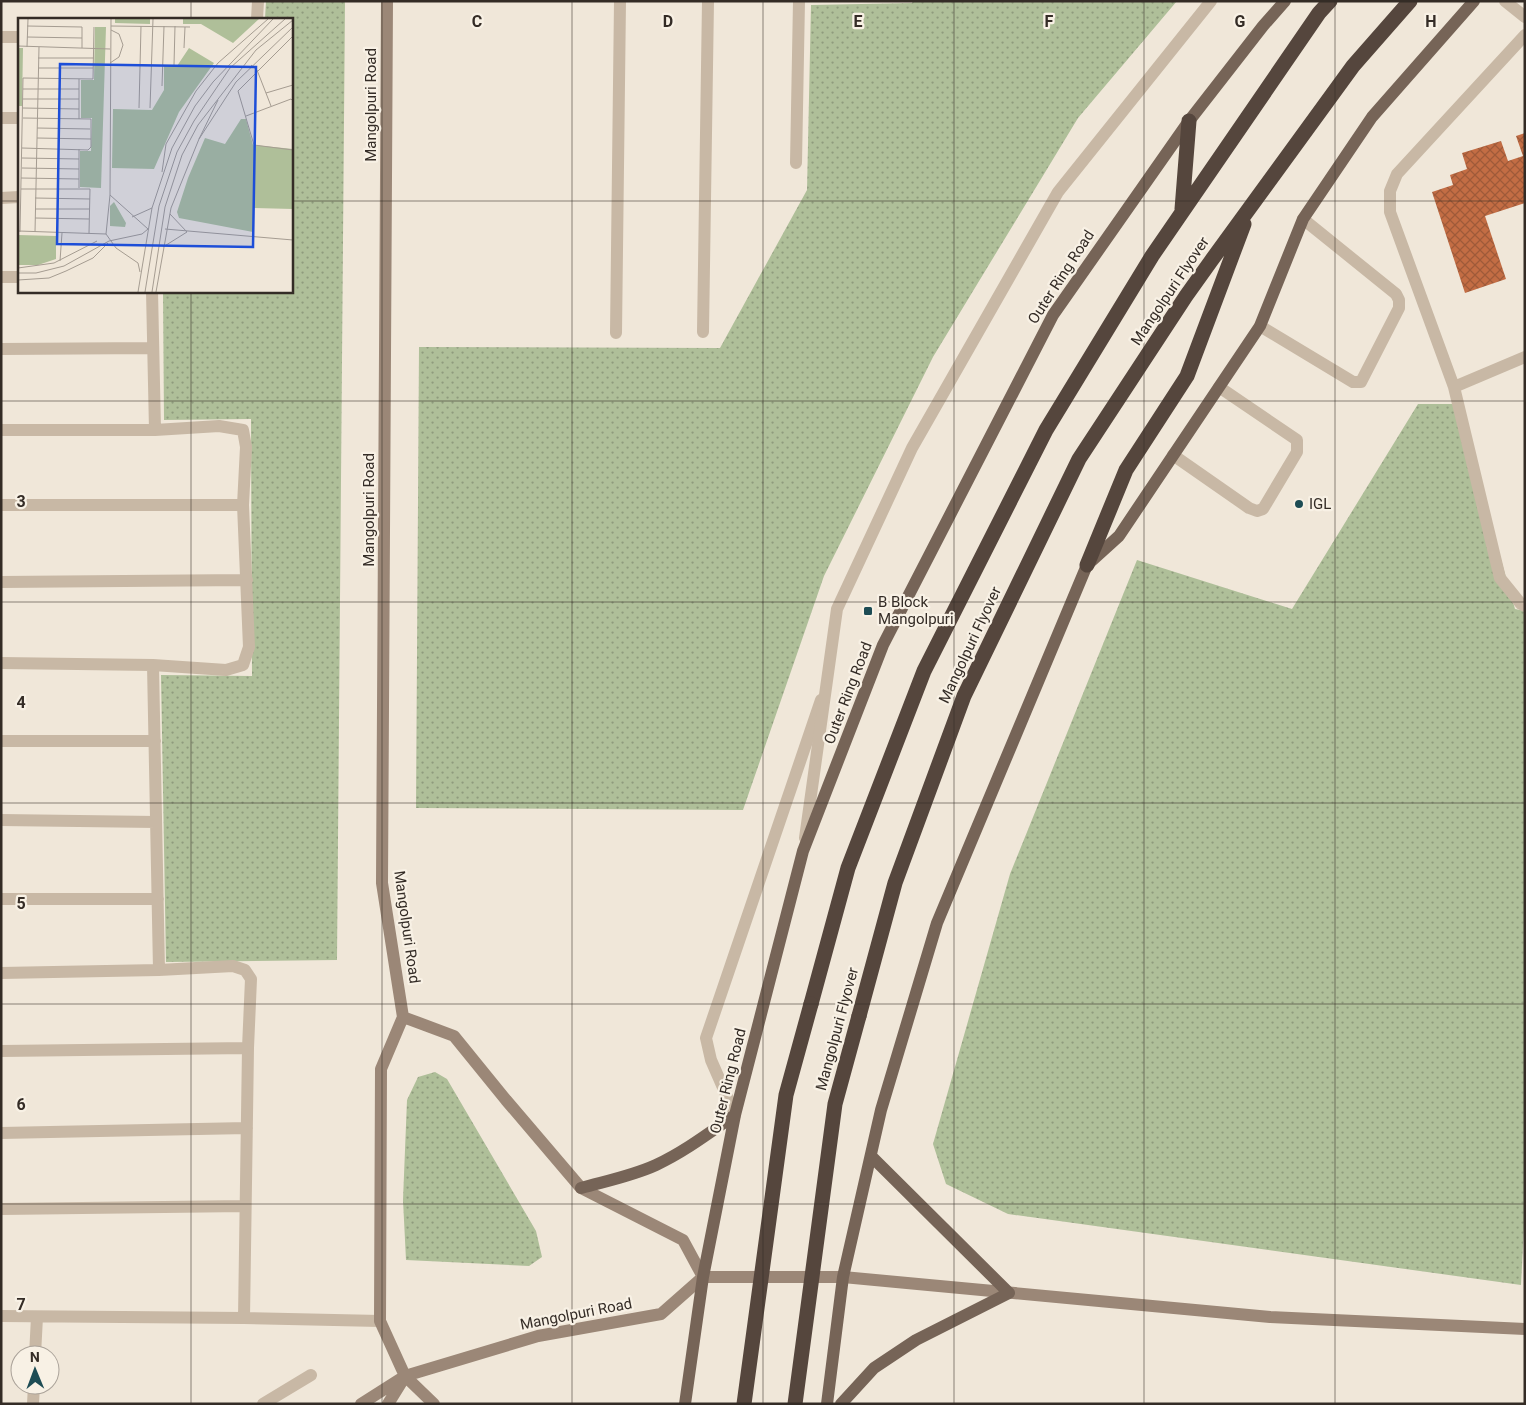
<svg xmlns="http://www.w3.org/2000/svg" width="1526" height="1405" viewBox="0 0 1526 1405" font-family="Roboto,sans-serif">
<defs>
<pattern id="park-dots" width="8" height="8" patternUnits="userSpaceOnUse" patternTransform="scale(1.25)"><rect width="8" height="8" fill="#afbf99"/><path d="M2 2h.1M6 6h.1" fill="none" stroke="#8f9b7d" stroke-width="1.8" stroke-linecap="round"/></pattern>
<pattern id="building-cross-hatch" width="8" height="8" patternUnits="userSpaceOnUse" patternTransform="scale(1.25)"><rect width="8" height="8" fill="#c36d44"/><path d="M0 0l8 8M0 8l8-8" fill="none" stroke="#9f5a39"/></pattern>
</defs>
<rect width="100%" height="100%" fill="#f0e7d9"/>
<path fill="url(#park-dots)" d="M266,1h79l-8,959 -171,2 -5,-287 91,1 -1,-257 -87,1 -1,-129h128v-272h-26z
M913,1h264l-99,117 -145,239 -109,219 -81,234 -327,-2 3,-461 301,1 87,-158 4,-185 101,-2z
M1418,404h39l58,205 10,2v597l-4,77 -513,-71 -62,-30 -13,-40 77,-270 127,-314 155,49z
M435,1072l12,7 89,152 6,26 -13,9 -123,-6 -3,-60 4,-100 11,-23z"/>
<path fill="url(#building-cross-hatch)" d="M1525,133v70l-40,13 21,63 -41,14 -33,-101 21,-7 -3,-10 17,-6 -5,-16 39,-12 7,20 15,-5 -7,-20z"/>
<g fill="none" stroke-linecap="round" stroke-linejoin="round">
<path stroke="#c8b8a5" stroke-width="12" d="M1260,326l93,56h8l38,-74v-8l-3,-6 -93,-75
M1173,455l76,53 8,3 6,-2 34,-57v-12l-78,-53
M735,1115l-24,-55 -5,-22 115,-338"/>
<path stroke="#c8b8a5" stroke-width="12" d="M1505,1l20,16
M257,19l1,-18
M1525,35l-128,139 -7,17v21l64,175 46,191 21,26 4,2
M1,37h18
M1,118h18
M796,163l3,-162
M1,198l18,-1
M1,277h18
M152,291l3,139
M703,332l5,-331
M616,333l4,-332
M1,349l152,-1
M1454,387l71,-30
M1,430h154l64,-4 24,4 3,17 -3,58 6,142 -6,18 -17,5 -73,-5 -152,-2
M1,505h242
M1,582l246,-2
M153,665l6,305
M1,741h154
M1,820l155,2
M805,838l32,-229 75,-161 146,-256 153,-191
M1,899h157
M1,973l158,-3 74,-4 12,4 6,9 -3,69 -4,270
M1,1051l247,-3
M1,1133l246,-5
M1,1209l244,-3
M1,1316l243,2 136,3
M35,1355l2,-38
M33,1404l1,-19
M263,1404l48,-29"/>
<path stroke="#9b8777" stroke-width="12" d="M387,1l-5,882 21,134 -22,52 -1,252 25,55 29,28
M403,1017l51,19 52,64 75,88 102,52 20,37
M703,1277h140l427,40 255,12
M361,1404l44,-28 133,-40 123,-22 42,-37
M388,1404l16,-26"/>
<path stroke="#766457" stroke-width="12" d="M581,1188c25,-7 51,-12 75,-23 28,-13 53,-32 79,-50
M685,1404l18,-127 32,-162 68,-264 80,-206 170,-330 136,-194 74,-95 22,-25
M827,1404l16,-127 38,-167 56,-187 150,-358 32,-29 141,-210 43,-107 69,-102 102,-116
M841,1404l33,-36 42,-28 93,-47 -138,-137"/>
<path stroke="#55463d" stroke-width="15" d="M1182,209l7,-88
M1087,565l39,-95 61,-94 57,-152
M811,1004l37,-136 76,-197 122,-241 106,-174 167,-243 11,-12
M859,1016l36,-133 69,-187 115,-237 107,-163 25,-35 142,-195 57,-65"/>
<path stroke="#55463d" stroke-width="15" d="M744,1404l42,-309 25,-91
M795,1404l40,-300 24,-88"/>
</g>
<path fill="none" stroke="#342c26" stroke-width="1" stroke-opacity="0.55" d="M191,1v18M382,1v1403M572,1v1403M763,1v1403M954,1v1403M1144,1v1403M1335,1v1403M1,201h18M291,201h1234M191,291v1113M1,401h1524M1,602h1524M1,803h1524M1,1004h1524M1,1204h1524"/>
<g fill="#1d4c54" stroke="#f8f1e5" stroke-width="2">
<circle cx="1299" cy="504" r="5"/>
<rect x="863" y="606" width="10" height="10" rx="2.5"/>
</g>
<g text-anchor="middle" stroke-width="4.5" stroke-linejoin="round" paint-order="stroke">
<g font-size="15" fill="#342c26" stroke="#f8f1e5">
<text transform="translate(371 105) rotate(-90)" y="5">Mangolpuri Road</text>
<text transform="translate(1061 277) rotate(-57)" y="5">Outer Ring Road</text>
<text transform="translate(1170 291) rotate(-56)" y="5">Mangolpuri Flyover</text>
<text transform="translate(369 510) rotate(-90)" y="5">Mangolpuri Road</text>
<text transform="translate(970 645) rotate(-65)" y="5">Mangolpuri Flyover</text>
<text transform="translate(848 693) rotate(-69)" y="5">Outer Ring Road</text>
<text transform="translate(407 927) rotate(82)" y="5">Mangolpuri Road</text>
<text transform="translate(837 1029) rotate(-75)" y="5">Mangolpuri Flyover</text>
<text transform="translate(728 1081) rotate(-76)" y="5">Outer Ring Road</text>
<text transform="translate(576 1314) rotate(-11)" y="5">Mangolpuri Road</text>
</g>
<g font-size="15" fill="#342c26" stroke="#f8f1e5" text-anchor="start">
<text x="1309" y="509">IGL</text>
<text x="878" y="607">B Block<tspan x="878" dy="17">Mangolpuri</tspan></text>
</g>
</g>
<g transform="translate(18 18)">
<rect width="275" height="275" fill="#f0e7d9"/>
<path d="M97,1h35v5l-35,-1zM165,1h76l-26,24 -32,-19h-18zM77,9h11l-5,161 -21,-1v-36h11l1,-33h-11v-38h13zM0,30h5l-1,58h-4zM171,30l25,15 -35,49 -25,57 -42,-1 1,-59 39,1 12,-20v-24h13zM223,101h5l7,26 40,4v60l-39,-1 -1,24 -74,-14 -2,-6 11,-34 17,-40 20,6zM96,184l12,21 -1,4 -15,-1v-20zM0,217l38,1v23l-18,6h-20z" fill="#afbf99"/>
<path fill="none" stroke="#a59c91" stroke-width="1" d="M93,1l-1,176 -4,39 10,14 22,15 2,9M9,8l55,1v21M93,8l79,1M275,18l-55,55 16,54 39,5M9,19l55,1M0,28l92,3M9,29l1,-28M166,30l1,-21M20,40h56M92,45l9,-6 4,-12 -4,-11 -8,-4M156,47l1,-39M233,47l6,5 14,36M20,50h55M61,61v40M144,68l2,-60M5,71h56M248,75l27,-8M5,81h56M5,90l56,1M121,90l2,-82M132,90l3,-89M228,98l45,-17 2,2M19,110l53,1M19,120l54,1M181,121l19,-39M4,130l66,2 3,-3v-28l-68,-1M61,131v39M4,140l57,1M4,150l57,1M144,154l4,-28 30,-53 22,-28 50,-44M3,160l58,1M3,171h69l-1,44M92,177l38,34M17,180l55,1M17,191h55M114,199l20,-9M17,200l54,1M147,211l128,11M1,213l87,3M2,214l3,-154 70,1 1,-52M17,214l4,-185M145,229l24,-15 -17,-18M42,243l2,-28M0,250l36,-5 43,-22M0,255h18l28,-7 45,-25 33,-7 6,-5M0,262l31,-2 17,-7 27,-13 15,-15M120,274l14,-84 20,-60 23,-42 18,-24 60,-63M127,274l14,-86 18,-54 17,-31 36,-53 55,-49M134,274l13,-85 17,-52 16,-30 58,-75 37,-30M138,274l15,-84 28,-69 37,-57 57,-55"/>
<path fill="#1d4ed8" fill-opacity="0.15" stroke="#1d4ed8" stroke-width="2.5" d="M42,46l196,3 -3,180 -196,-3z"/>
<rect width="275" height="275" fill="none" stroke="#342c26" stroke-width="2.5"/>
</g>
<g font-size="16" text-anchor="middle" font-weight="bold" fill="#342c26" stroke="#f8f1e5" stroke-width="4.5" stroke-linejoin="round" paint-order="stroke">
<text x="477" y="27">C</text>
<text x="668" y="27">D</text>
<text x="858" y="27">E</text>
<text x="1049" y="27">F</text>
<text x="1240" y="27">G</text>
<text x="1431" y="27">H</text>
<text x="21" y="507">3</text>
<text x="21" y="708">4</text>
<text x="21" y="909">5</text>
<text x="21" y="1110">6</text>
<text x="21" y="1310">7</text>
</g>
<rect width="1526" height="1405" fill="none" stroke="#342c26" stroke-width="5"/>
<g transform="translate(35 1370) rotate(359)"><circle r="24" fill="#f8f1e5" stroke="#aaa299"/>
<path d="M0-4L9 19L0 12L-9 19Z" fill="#1d4c54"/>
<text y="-8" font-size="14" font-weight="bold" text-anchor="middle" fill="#342c26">N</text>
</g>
</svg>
